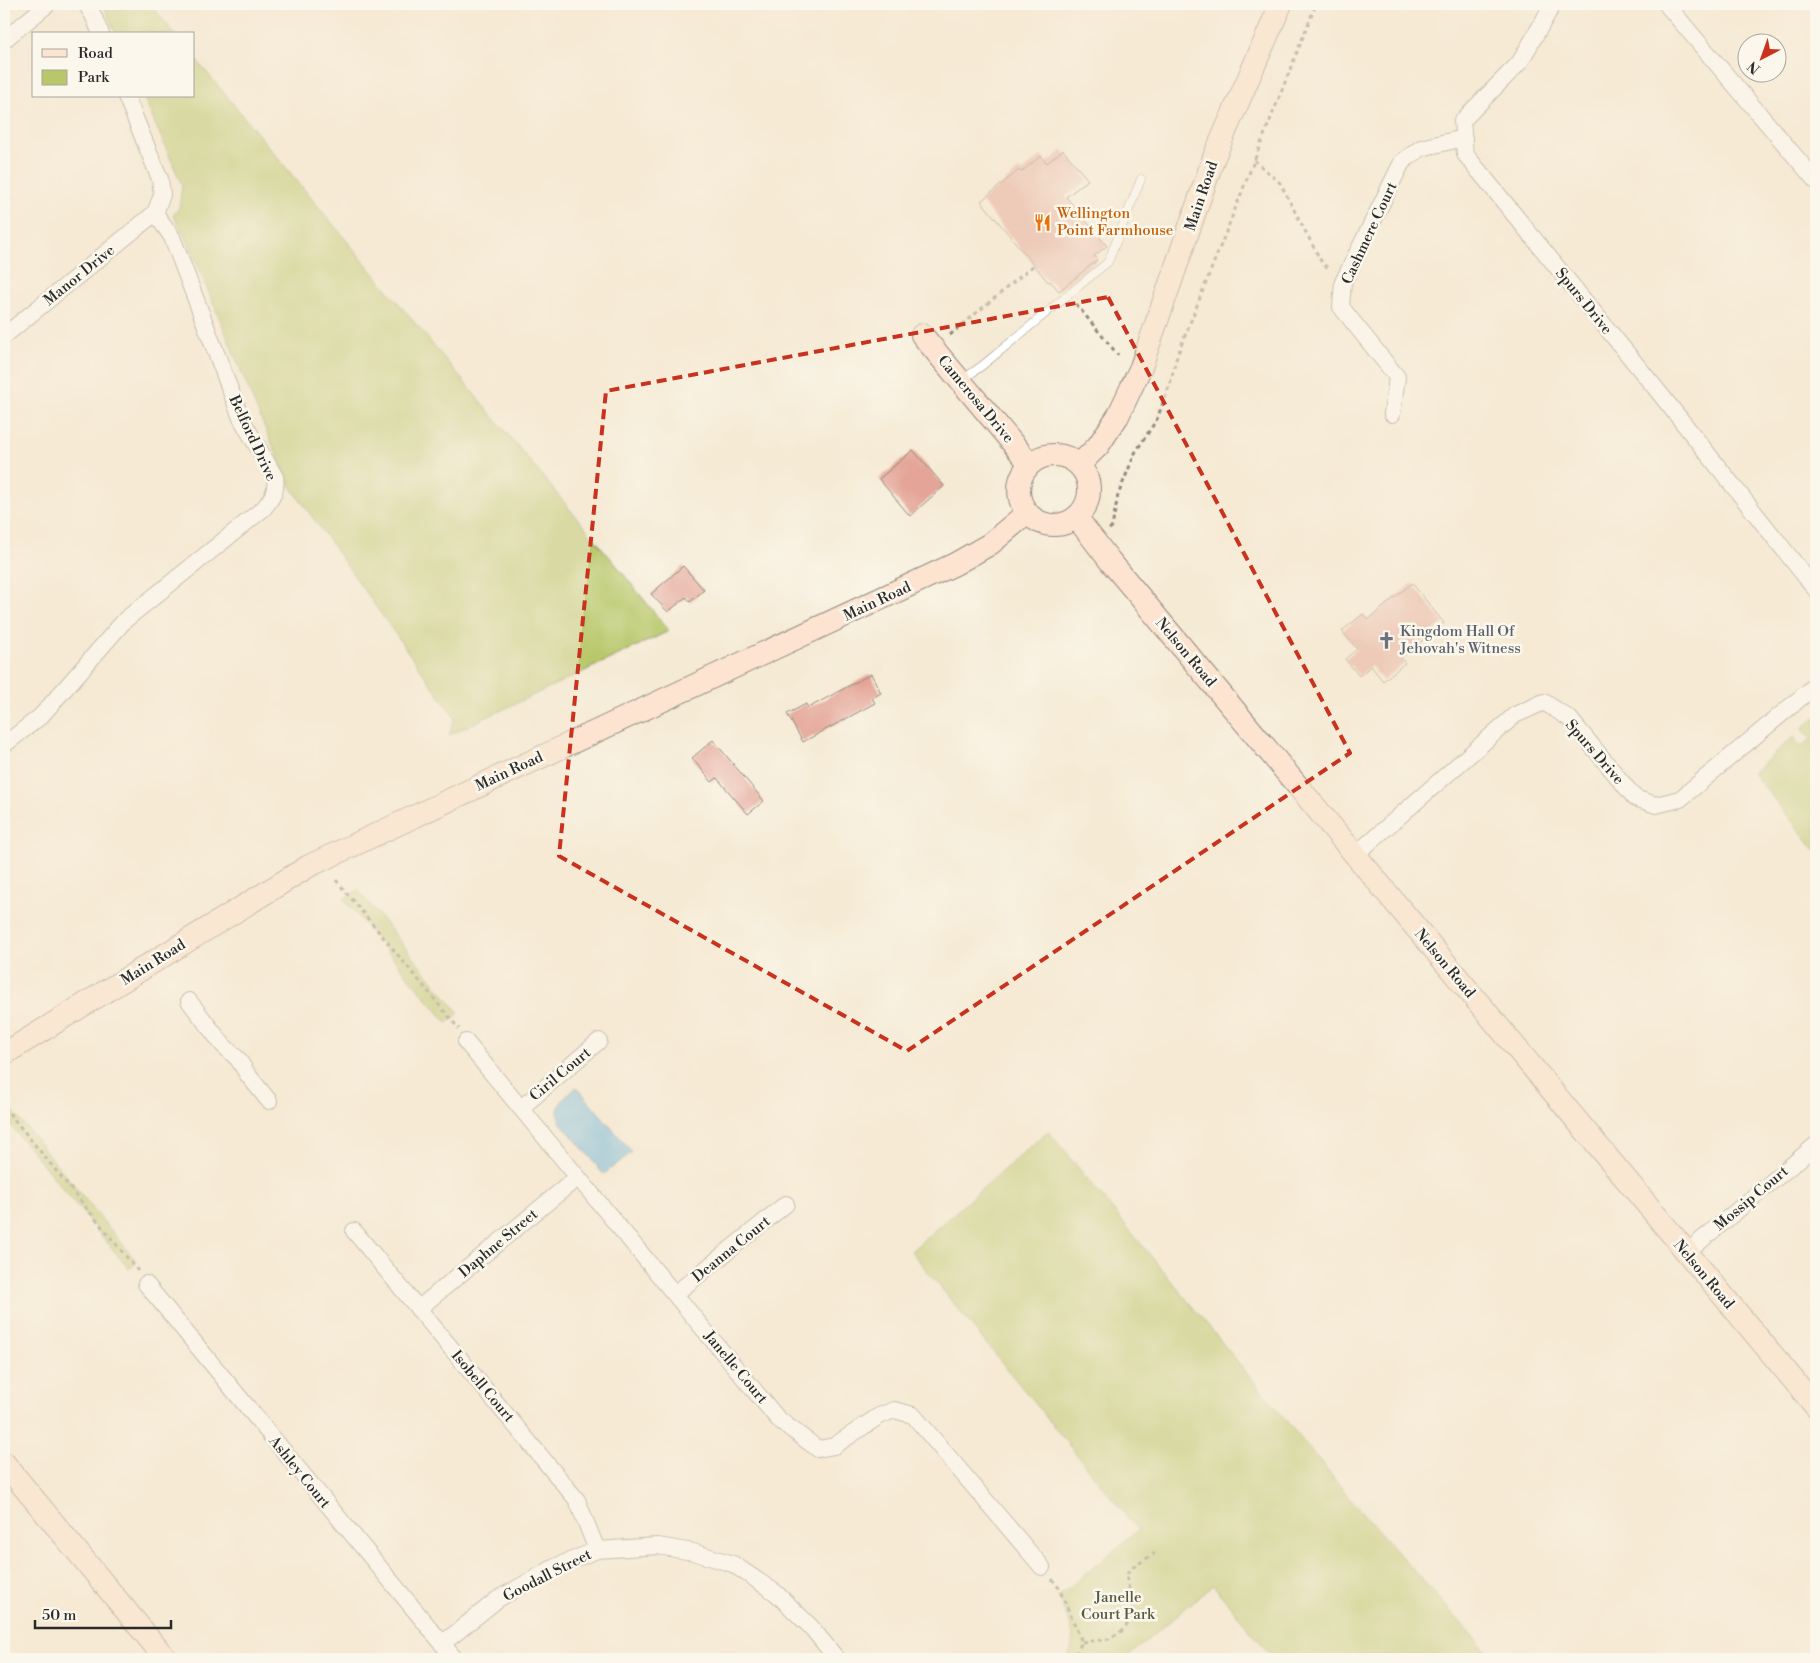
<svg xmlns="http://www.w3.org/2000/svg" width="1820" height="1663" viewBox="0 0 1820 1663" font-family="'Libre Bodoni',serif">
<rect width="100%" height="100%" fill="#fbf7ec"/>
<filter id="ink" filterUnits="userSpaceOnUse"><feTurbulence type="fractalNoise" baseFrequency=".02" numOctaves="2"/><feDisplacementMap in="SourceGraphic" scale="10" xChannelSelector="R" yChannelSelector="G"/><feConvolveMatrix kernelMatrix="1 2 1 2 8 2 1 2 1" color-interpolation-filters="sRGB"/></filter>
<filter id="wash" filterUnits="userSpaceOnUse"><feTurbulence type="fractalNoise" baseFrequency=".0096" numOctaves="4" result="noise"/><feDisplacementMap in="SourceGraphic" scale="20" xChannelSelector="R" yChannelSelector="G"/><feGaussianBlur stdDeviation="1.12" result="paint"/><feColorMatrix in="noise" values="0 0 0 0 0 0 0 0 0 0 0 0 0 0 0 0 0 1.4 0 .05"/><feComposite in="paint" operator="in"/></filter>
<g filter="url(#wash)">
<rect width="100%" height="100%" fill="#f5ead4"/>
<path fill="#b7c769" stroke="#71794a" d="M103,4h47l25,30h-59z
M194,57l423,509 52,65 -220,104 6,-17 -164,-231 -34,-77 -68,-166 -16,-29 6,-7 3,-23 -39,-89h51z
M1816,717v134l-63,-78 40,-36 8,10 10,-8 -9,-11z
M358,890l101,123 -12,10 -103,-124z
M6,1103l131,159 -8,7 -125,-152v-13z
M1048,1131l310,377 121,135 18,16h-223l-61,-74 -88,74h-58c13,-25 1,-38 -9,-62l80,-67 -227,-279z"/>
<path fill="#68b5e1" stroke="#4a7086" d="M577,1087l55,65 -28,22 -5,-4 -3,-6 -36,-42c-7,-17 5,-25 17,-35z"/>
<g id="blocks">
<path fill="#e4a497" d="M1063,150l25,30 -22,17 41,49 -13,10 3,4 -38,31 -9,-10 -2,1 -67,-81 38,-31 2,2 20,-16 6,7z
M913,450l31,36 -34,30 -31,-37z
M683,566l21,24 -14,12 -4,-5 -18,15 -17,-18z
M1412,583l32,40 -43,35 4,5 -22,18 -12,-15 -12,10 -14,-17 12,-10 -15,-18 21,-17 5,6z
M871,674l10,19 -9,5 3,5 -72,39 -16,-28 19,-10 2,4z
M713,740l51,61 -16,13 -31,-36 -5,4 -20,-24z"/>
</g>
</g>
<g filter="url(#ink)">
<use href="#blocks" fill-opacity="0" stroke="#908a80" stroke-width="1"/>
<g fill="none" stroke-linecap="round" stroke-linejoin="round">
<defs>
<path id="lane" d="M962,380l21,-15 125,-103 33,-83"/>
<path id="street" d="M86,4l7,11 8,19
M1553,4l-33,58 -58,59 3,33 196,241 155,195
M1666,4l150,177
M4,40l44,-36
M4,336l151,-123
M1392,414l5,-37 -56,-70 2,-25 59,-120 19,-14 43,-10
M4,745l37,-29 84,-96 139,-112c8,-10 13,-17 11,-31l-34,-59 -69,-181 -17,-24 7,-18 -2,-16 -34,-83
M1355,855l160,-140 29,-13 26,17 65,79 21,7 24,-6 136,-114
M189,1001l34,44 15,14 10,16 21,26
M466,1042l312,377 40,30 16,-3 45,-30 15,-6 19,5 129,152
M521,1108l78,-67
M354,1231l223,269 20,50
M1686,1253l130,-108
M146,1284l309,375
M675,1294l111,-90
M418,1309l160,-132
M442,1644l56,-45 57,-32 42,-17 61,-4 35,6 40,12 43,29 35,34 26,32"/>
<path id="secondary" d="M922,335l108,129
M1019 490a35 35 0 1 1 70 0a35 35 0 1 1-70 0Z
M1079,465l19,-19 20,-30 23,-49 73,-210 67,-153
M1076,517l34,44 706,846
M4,1054l305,-188 202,-95 444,-207 35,-20 37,-31
M4,1463l162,196"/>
</defs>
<use href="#lane" stroke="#908a80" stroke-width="9"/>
<use href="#street" stroke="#908a80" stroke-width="18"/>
<use href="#secondary" stroke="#908a80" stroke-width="24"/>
<path stroke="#908a80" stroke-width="3" stroke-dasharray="4 4" stroke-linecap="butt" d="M1254,160l26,23 42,80 8,7
M1076,304l42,51
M950,335l84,-70
M1109,529l3,-2 6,-32 17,-42 22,-34 13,-35 7,-28 139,-352
M336,880l123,149
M4,1107l134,164
M1052,1579l7,9 23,54 -9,17
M1082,1642l27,-3 16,-10 7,-15 1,-6 -7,-33 6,-7 23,-15"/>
<use href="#lane" stroke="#fff" stroke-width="8"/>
<use href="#street" stroke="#fff" stroke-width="16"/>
<use href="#secondary" stroke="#fde4d1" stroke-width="22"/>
</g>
</g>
<path d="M0 0H1820V1663H0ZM1108,297l242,456 -443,298 -348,-195 47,-465z" fill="#f5ead4" fill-opacity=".55" fill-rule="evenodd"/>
<path fill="none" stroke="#c8321e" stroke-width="4" stroke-dasharray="10 6" stroke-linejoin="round" d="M1108,297l242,456 -443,298 -348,-195 47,-465z"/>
<defs>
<symbol id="restaurant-bare" viewBox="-9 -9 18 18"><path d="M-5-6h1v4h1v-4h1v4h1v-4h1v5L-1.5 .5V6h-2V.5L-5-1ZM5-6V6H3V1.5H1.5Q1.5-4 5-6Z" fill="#e8710a" stroke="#fbf7ec" stroke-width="2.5" paint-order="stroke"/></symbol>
<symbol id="church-bare" viewBox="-9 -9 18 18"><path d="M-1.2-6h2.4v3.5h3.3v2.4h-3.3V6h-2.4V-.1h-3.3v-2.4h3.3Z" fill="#6b7280" stroke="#fbf7ec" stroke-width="2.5" paint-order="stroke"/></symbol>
</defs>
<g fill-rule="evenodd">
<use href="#restaurant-bare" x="1030" y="210" width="25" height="25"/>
<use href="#church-bare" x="1374" y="628" width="25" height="25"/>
</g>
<g text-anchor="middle" stroke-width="5" stroke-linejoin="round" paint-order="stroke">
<g font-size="15" fill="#2b2b2b" stroke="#fbf7ec">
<text transform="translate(1201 196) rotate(-71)" y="5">Main Road</text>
<text transform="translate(1369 233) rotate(-65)" y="5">Cashmere Court</text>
<text transform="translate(79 275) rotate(-39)" y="5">Manor Drive</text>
<text transform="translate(1584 301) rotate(51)" y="5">Spurs Drive</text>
<text transform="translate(976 399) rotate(50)" y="5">Camerosa Drive</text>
<text transform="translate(253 438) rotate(65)" y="5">Belford Drive</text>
<text transform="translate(877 601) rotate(-25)" y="5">Main Road</text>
<text transform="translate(1186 652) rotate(50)" y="5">Nelson Road</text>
<text transform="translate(1595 752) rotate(49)" y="5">Spurs Drive</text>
<text transform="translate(509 771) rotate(-25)" y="5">Main Road</text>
<text transform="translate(153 962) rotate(-32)" y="5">Main Road</text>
<text transform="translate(1445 963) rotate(50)" y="5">Nelson Road</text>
<text transform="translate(560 1074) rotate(-40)" y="5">Ciril Court</text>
<text transform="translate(1751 1198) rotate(-40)" y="5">Mossip Court</text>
<text transform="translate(498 1243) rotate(-40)" y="5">Daphne Street</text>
<text transform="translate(731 1249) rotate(-39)" y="5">Deanna Court</text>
<text transform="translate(1704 1274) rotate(50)" y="5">Nelson Road</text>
<text transform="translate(736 1367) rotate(50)" y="5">Janelle Court</text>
<text transform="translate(483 1386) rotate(50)" y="5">Isobell Court</text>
<text transform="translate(300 1472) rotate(51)" y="5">Ashley Court</text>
<text transform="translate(547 1575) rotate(-27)" y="5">Goodall Street</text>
</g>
<g font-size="15" fill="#c56008" stroke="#fbf7ec" text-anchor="start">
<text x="1057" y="218">Wellington<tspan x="1057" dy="17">Point Farmhouse</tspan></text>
</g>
<g font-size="15" fill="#5b616d" stroke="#fbf7ec" text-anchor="start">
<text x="1400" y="636">Kingdom Hall Of<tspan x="1400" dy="17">Jehovah's Witness</tspan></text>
</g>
<g font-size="15" fill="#555a3e" stroke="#fbf7ec">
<text x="1118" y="1602">Janelle<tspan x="1118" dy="17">Court Park</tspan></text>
</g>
</g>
<rect width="1820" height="1663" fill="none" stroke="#fbf7ec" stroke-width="20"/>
<rect x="32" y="32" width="162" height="65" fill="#fbf7ec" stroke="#a8a59f"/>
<rect x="42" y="49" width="25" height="8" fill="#fde4d1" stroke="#a8a59f"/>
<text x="78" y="58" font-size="15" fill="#2b2b2b">Road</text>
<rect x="42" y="70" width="25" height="15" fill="#b7c769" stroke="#a8a59f"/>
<text x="78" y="82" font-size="15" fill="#2b2b2b">Park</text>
<g transform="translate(1762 58) rotate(221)"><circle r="24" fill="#fbf7ec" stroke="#a8a59f"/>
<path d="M0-4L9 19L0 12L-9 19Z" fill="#c8321e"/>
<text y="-8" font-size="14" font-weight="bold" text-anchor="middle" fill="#2b2b2b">N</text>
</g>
<path d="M35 1620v8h136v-8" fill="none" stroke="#2b2b2b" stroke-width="2.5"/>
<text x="42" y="1620" font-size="15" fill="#2b2b2b" stroke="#fbf7ec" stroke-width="4" paint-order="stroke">50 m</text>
</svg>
